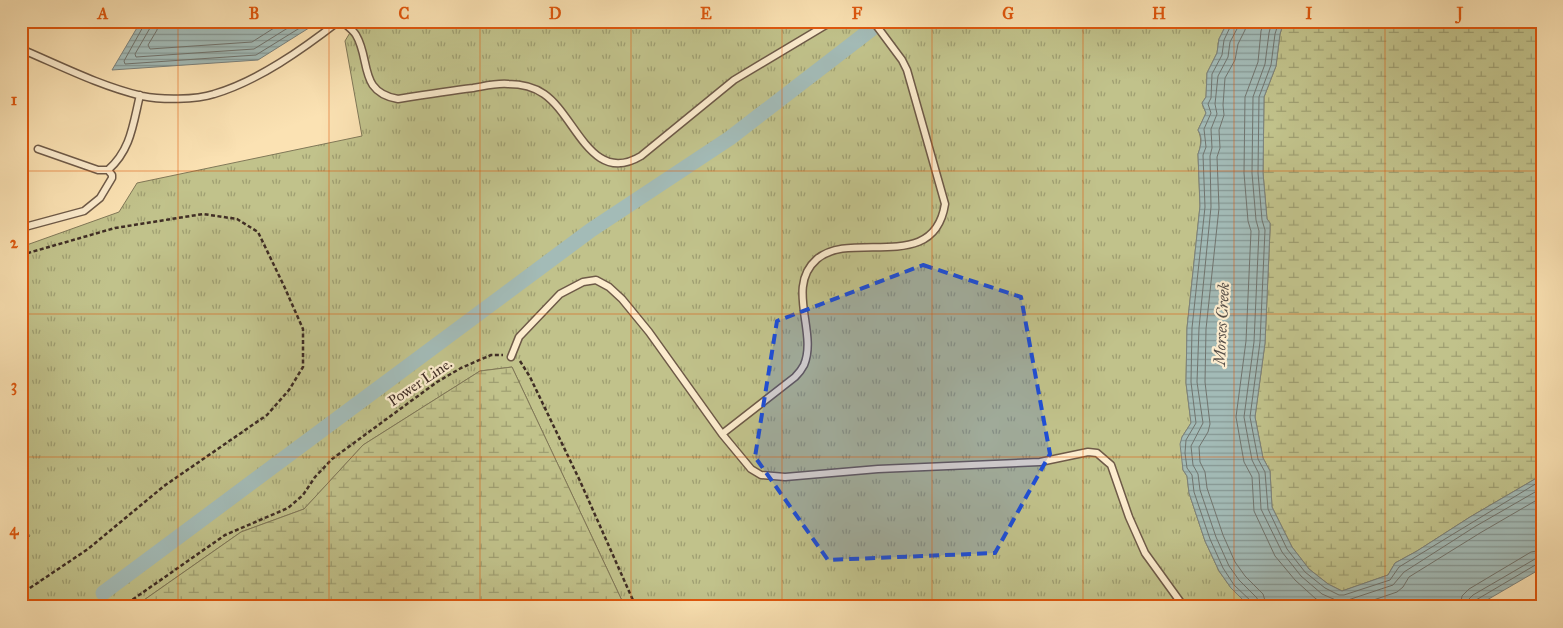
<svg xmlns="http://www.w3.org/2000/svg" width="1563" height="628" viewBox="0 0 1563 628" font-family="'IM FELL Great Primer',serif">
<defs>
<pattern id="grass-tufts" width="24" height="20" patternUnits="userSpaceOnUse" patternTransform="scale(1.25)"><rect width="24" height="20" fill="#c1c28b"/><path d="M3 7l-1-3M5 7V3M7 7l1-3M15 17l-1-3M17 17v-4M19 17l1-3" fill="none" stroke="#9e9e71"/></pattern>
<pattern id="wetland-marsh" width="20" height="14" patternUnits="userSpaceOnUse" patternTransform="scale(1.25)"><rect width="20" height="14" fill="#c1c28b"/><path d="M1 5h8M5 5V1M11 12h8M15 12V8" fill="none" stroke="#9e9e71"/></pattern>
<pattern id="water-rules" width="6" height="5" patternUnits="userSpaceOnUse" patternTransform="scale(1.25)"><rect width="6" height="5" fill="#a3bbb7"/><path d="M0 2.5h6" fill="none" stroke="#869895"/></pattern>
</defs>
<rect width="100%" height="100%" fill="#fbe2b3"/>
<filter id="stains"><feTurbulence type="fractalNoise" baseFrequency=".004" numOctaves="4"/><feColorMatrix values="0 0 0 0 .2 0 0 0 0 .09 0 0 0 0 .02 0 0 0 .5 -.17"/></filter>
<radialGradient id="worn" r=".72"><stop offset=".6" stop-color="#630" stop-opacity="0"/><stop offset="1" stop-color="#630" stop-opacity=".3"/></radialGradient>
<path fill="url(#grass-tufts)" stroke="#807858" d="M357,21h871l-9,18 -2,14 -10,20 -1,24 -4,6 4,10 -8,17c4,8 3,16 0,24l2,52 -13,122 -1,55 5,40 -9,14 1,33 4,6 2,17 16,48 14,30 12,17 19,19h-625l-113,-240 -32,4 -117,74 -59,64 -63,23 -107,75h-113v-63l9,-8 -9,-13v-276l98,-35 18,-29 225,-47 -17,-95z"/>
<path fill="url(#wetland-marsh)" stroke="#807858" d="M1284,21h258v452l-7,6 -65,38 -53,34 -22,12 -7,12 -46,16 -14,-7 -19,-15 -17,-22 -20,-40 -2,-36 -7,-13 -8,-41 10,-74 5,-113v-7l-3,-4 -4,-46 1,-76 12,-31 4,-32z
M512,367l113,240h-491l107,-75 63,-23 59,-64 117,-74z"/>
<path fill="url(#water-rules)" stroke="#7b827d" d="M141,21h179l-62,39 -146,10z
M1228,21h56l-4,13 -4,32 -12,31 -1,76 4,46 3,4v7l-5,113 -10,74 8,41 7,13 2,36 20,40 17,22 19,15 14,7 46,-16 7,-12 22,-12 53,-34 65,-38 7,-6v95l-67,39h-225l-19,-19 -12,-17 -14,-30 -16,-48 -2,-17 -4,-6 -3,-26 2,-7 9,-14 -5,-40 1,-55 13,-122 -2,-52c3,-8 5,-16 0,-24l8,-17 -4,-10 4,-6 1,-24 10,-20 2,-14z"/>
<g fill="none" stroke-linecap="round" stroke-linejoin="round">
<path stroke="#71746e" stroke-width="1" d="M145,21l-1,4 -20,36 1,3 131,-9 55,-34
M151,21l-1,7 -15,26 1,3 118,-8 45,-28
M158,21l-1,9 -9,15 2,4 102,-7 33,-21
M1233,21l-9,19 -2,15 -10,19 -1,24 -3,6 3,9 -7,16 2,18 -3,8 2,52 -13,121 -1,54 5,41 -10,17 -1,13 2,15 5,7 2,17 16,47 13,29 11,17 18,17 1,5
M1239,21l-1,6 -8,15 -2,15 -10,19 -3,28 2,10 -6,15 1,19 -2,8 1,51 -12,121 -2,54 6,41 -12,23 2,19 5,9 2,16 16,47 13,29 10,14 18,18 2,9
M1247,21l-2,9 -7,14 -3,16 -10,18 -2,27 1,10 -5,15 1,18 -3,9 2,51 -13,121 -1,53 5,42 -2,8 -9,15 1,15 5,10 2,16 16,47 12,27 10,14 18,18 4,13
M1264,21l-3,10 -3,31 -13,35 -1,76 4,48 3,10 -5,110 -10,76 8,45 8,15 2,34 21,45 20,24 21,19 16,8
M1272,21l-3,12 -4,31 -12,33 -1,76 4,47 3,11 -5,111 -10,75 8,43 7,14 2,35 21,43 19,24 21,18 16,7h7l48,-16 11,-13 72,-46 66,-38
M1279,21l-4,13 -4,31 -12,32 -1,76 4,47 3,10 -5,112 -10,75 8,42 7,13 3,37 19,40 18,23 20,16 14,7h5l46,-15 9,-13 143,-87
M1353,607l44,-15 6,-5 6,-10 71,-44 62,-36
M1460,607l2,-11 7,-7 62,-37 11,-2
M1467,607l1,-7 5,-5 62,-36 7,-2
M1473,607l3,-7 61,-36h5"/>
<path stroke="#a3bbb7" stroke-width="15" d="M103,593l488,-363 139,-92 152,-117"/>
<defs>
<path id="lane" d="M342,21c5,5 11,9 14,14 15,25 2,57 42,64 25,-4 50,-8 75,-11 12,-2 23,-5 35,-4 12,0 26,3 36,10 32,22 47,92 97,62l93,-76 92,-55 10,-4
M21,49c40,17 79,37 121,47 19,4 54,4 72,-2 44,-13 89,-45 125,-73
M38,149l60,21h10c23,-20 25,-46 32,-75
M21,228l63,-17 16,-13 12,-20v-3l-4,-5
M511,357l8,-20 41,-43 23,-12 13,-2 13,7 13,12 27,33 73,102 29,35 10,6 24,2 93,-8 162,-7 48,-10 9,1 14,12 18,52 16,36 39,54
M722,434l73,-57c3,-3 7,-8 9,-12 14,-33 -19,-78 13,-106 35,-30 117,16 128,-55l-38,-134 -5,-10 -29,-39"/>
</defs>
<use href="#lane" stroke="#6e5a48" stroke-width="9"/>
<path stroke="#3f2d25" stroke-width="2.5" stroke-dasharray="4 2.5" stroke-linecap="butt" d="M21,255l94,-27 88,-14 34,5 21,13 26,54 19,43v38l-14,23 -22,25 -103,71 -76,63 -67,45
M520,361l10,16 50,104 56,126
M122,607l103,-72 63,-27 15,-13 12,-18 17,-18 105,-77 24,-14 30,-13h12"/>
<use href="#lane" stroke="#fcecce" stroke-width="6"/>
</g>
<path fill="#1d4ed8" fill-opacity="0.2" stroke="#1d4ed8" stroke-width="4" stroke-dasharray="10 6" stroke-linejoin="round" d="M923,265l98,32 29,157 -55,99 -167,7 -73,-103 22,-136z"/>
<path fill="none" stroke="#e0570d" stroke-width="1" stroke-opacity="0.55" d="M178,21v586M329,21v586M480,21v586M631,21v586M782,21v586M932,21v586M1083,21v586M1234,21v586M1385,21v586M21,171h1521M21,314h1521M21,457h1521"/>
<g text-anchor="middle" stroke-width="4.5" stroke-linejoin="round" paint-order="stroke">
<g font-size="15" fill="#3f2d25" stroke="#fcecce">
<text transform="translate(420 382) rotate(-34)" y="5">Power Line.</text>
</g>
<g font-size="16" font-style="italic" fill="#58504a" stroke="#fcecce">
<text transform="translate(1221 324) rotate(-87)" y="6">Morses Creek</text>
</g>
</g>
<rect width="1563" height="628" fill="none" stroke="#fbe2b3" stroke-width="55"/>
<rect x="28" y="28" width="1508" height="572" fill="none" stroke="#e0570d" stroke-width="2"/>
<g font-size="16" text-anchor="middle" font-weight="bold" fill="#e0570d">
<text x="103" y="19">A</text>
<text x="254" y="19">B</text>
<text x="404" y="19">C</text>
<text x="555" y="19">D</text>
<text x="706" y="19">E</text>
<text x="857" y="19">F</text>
<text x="1008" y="19">G</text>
<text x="1159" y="19">H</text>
<text x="1309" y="19">I</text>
<text x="1460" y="19">J</text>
<text x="14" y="105">1</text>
<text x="14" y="248">2</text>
<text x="14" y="391">3</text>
<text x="14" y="535">4</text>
</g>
<rect width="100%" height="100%" filter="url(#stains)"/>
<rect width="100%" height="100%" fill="url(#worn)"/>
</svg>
